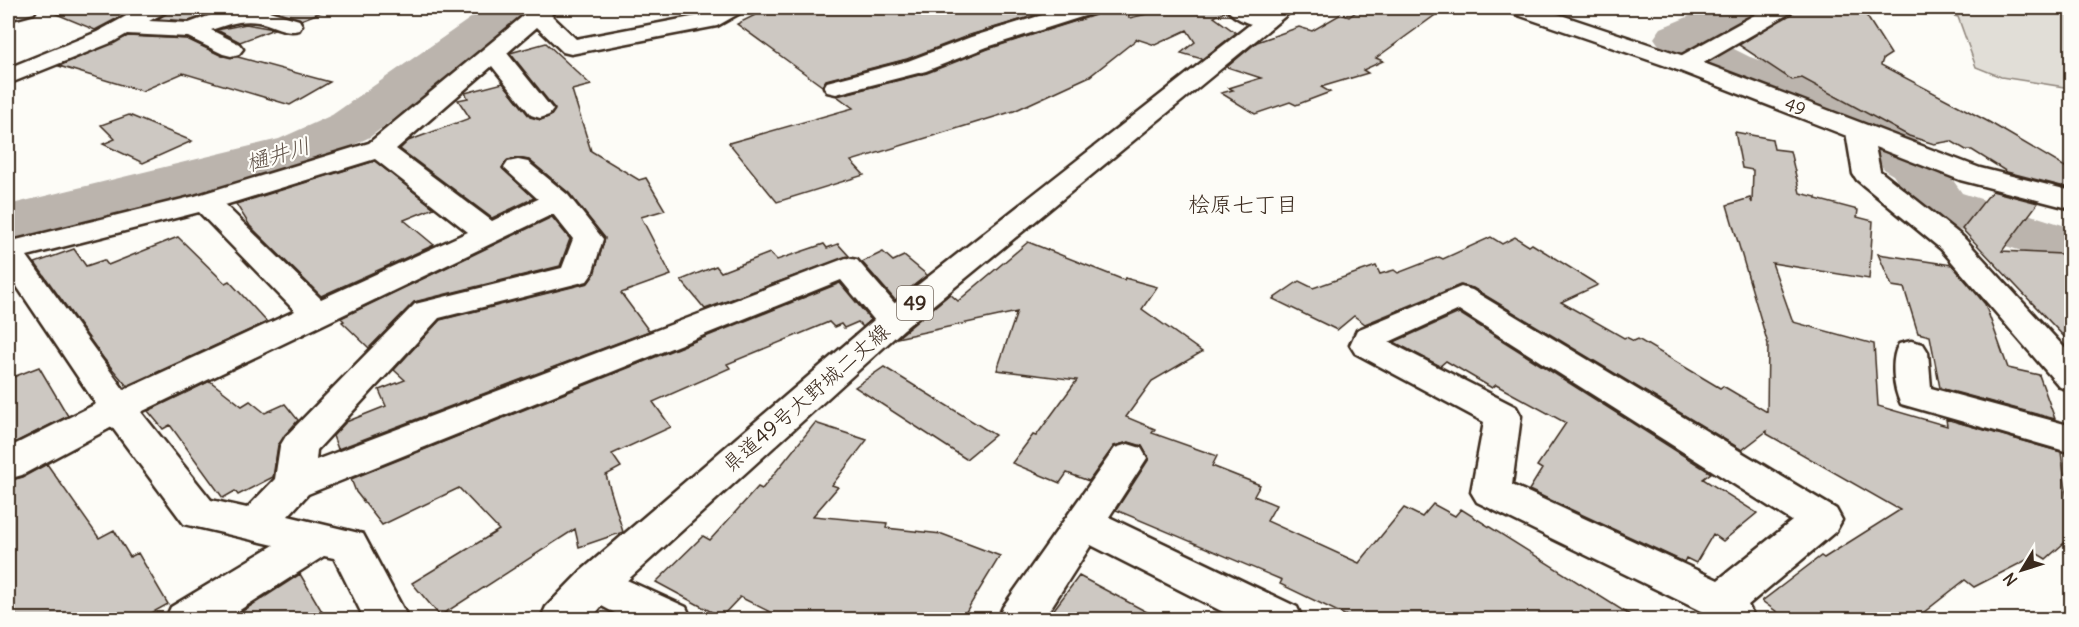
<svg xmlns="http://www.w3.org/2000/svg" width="2079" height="627" viewBox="0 0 2079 627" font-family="Delius,'Klee One',sans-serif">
<rect width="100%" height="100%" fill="#fdfcf7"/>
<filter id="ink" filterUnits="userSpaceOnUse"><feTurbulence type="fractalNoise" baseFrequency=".0167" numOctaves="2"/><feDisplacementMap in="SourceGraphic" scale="12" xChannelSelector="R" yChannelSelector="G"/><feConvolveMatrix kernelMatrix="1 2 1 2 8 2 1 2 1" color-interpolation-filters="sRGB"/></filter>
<g filter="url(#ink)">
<path fill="#e1ded7" stroke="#8e847a" stroke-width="1.5" d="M1923,8h30l2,2 -1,-2h117v80l-70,-11 -25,-10 -18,-50z"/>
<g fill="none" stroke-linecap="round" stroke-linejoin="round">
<path fill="#bbb4ad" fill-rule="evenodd" d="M485,8h50l-6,9 -159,120 -53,26 -309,78v-36l271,-66 53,-24z
M1709,8h59l-6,9 -48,22 36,18 130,45 44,45 9,5 29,41 110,35v41l-22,-5 -23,-11 -113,-38 -8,-12 2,-5 -15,-23 -7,-4 -42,-47 -128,-47 -55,-29 -7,-10 7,-10z"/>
</g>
<path fill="#cdc8c2" stroke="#3b2a1e" stroke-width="1.5" d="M42,8h95l-42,22z
M169,8h57l-37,13 -32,-2 9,-5z
M265,8h59v3l-23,9z
M769,8h290l-89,27 -63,24 -81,21 -4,6 -85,-62z
M1099,8h29l1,10 44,-10h51l2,3 -12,6 22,16 -34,26 -21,-6 14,-11 -8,-12 -32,15 -18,-6 -47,37 -76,35 -163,50 13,14 -87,27 -48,-59 124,-35 -16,-12 90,-23 61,-24 107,-34z
M1361,8h84l-69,50 7,3 -20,9 5,3 -47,14 9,5 -34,13 -6,-3 -35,12 -34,-21 12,-3 -4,-2 32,-10 -34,-11 30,-25 42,-15 13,4 29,-17 8,3z
M1800,8h41l25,7 25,39 -8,5 -2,6 108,57 83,49v15l-7,1 -58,-15 -35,-22h-6l-15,-9 -17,3 -25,-8 -107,-58 -10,2 -53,-35z
M246,24l28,5 -34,13 -23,-12z
M128,36l59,3 35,17 16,1 92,25 -40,23 -107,-32 -41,18 -83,-25z
M546,43l45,42 -19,5 19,61 48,29 7,-2 19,32 -24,7 30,58 -50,18 28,38 -311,118 -5,-13 13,-14 40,-16 -7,-16 26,-10 -11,-10 46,-50 148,-37 6,-8 11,-37 -36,-45 -40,-33 -11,-2 -10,2 -6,8 32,30 -42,20 -92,-69 8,-8 62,-23 -12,-18 10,-2 -3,-5 38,-10 27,34 11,3 10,-4 4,-7 -45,-56z
M129,115l63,26 -49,22 -40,-19 12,-5 -14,-14z
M1735,132l37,7 2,10 16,2 10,42 16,4v2l42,11 -1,7 16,4 -4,58 -97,-16 21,59 81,22 4,62 69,20 -1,-7 115,33 11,84 -26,23 -8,-5 -64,33 -9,-7 -51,40h-126l-26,-19 59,-45 3,2 76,-48 -133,-76v-3l-25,19 -269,-162 -13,-3 -95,39 -11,-8 -17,14 -64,-31 26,-18 14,7 63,-22 4,8 14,-4 4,3 41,-16 4,2 48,-22 11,7 13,-7 14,9 3,-2 66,41 -37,17 63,36 2,-1 8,4 4,-2 82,49 3,-2 44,26 1,-68 -41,-139 23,-7 2,5 1,-33 -11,-2z
M375,161l59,47 -30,12 30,25 -113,51 -71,-70 -14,-22z
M1992,191l46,12 -36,48 60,3 10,9v82l-110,-116z
M552,217l18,22 -10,27 -146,36 -45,46 -27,-26 2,-1 -3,-3z
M178,237l47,46 4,-2 38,41 -140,64 -23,-27 -69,-96 39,-14 12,17 18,-6 4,5z
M1028,242l96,38 1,-2 32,9 -15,22 60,43 -50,29 -26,36 29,12 -3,4 65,23 -5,10 48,19 -6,11 22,9 -9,16 92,42 45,-55 18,9 11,-13 22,12 6,-7 177,111h-283l-75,-36 2,-4 -166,-70 33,-51 -7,-13 -13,-4 -15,4 -25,35 -22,-8 -7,10 -48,-20 21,-28 3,1 41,-56 -80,-10 20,-58 -120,26 53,-44 8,7z
M824,244l3,4 11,-4 11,12 -144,53 -24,-29 35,-14 5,6 49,-19 7,7z
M883,252l10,9 11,-5 23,19 -32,25 -33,-38z
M1878,254l74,11 33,39 23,64 31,7 16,44 -115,-31 -10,-52 -12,-3 -14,-45 -12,-2z
M840,283l31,37 -8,7 -5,-5 -14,6 -3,-4 -7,3 -5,-5 -102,42 3,4 -77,34 18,25 -59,27 9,13 -15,8 17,57 -44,15 -4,-18 -135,87 -28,-33 87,-53 -40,-42 -77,37 -26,-33 -5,-13z
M1459,313l252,160 -8,6 54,34 -34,28 -10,-7 -17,29 -10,-5 -2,4 -155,-72 13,-21 -5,-3 29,-43 -70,-38 -4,3 -46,-27 -6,5 -46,-24z
M39,367l29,49 -60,30v-67z
M884,367l111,68 -29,24 -111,-72z
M210,381l32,25 8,-5 15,12 20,-9 13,16 -20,25 -5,32 -35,18 -3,-4 -12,7 -53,-73 -7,4 -15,-18z
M815,423l52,17 -35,45 6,2 -25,29 74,7 -1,5 56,6 58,22 -39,64h-175l-46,-23 -19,20 -65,-35 47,-46 7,4 48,-53 4,2z
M47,464l52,74 15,-8 16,27 8,-4 30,51 -29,16h-131v-139l15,-4z
M300,574l27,46h-98z
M1079,576l83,44h-116z"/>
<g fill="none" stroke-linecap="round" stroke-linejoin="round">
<defs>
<path id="minor" d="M141,8h26l-3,5 -15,8 40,2 39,-14 31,-1 40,12 3,5 -3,5c-15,4 -27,-6 -41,-8 -17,-3 -32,3 -47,8l28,14 4,5 -4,5 -8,2 -8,-2 -35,-17 -61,-3 -14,8 -105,42v-16l89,-36z
M533,8h24l-6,7 25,24 126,-24 15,-7h26l-3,5 -23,13 -146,28 -8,-2 -26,-25 -30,26 46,57 -4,5 -9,3 -9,-3 -39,-49 -96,83 96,72 46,-22 -34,-31 4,-6 10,-2 10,2 40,33 35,44 -11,35 -5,7 -148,37 -122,132 -1,10 530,-202 11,2 53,61 -5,7 -12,4 -12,-4 -40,-48 -533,214 -20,22 75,18 46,86h-44l-31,-62 -10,-2 -100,64h-59l6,-13 103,-62 -90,-21 -72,-97 -90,48 -14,4v-31l88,-44 -88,-131v-31l187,-46 174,-53zM375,159l93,73 -147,67 -96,-94zM199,212l96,99 -171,79 -97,-134zM553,214l20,25 -11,29 -147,36 -129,132 -6,10 -5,33 -28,29 -36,-8 -70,-88z
M1065,8h32l-3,5 -107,34 -61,24 -90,23 -9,-2 -3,-5 3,-5 81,-21 63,-24z
M1226,8c16,-2 40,-2 50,13l-3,5c-14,3 -39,-6 -47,-18z
M1767,8h26l-3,5 -97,56 -9,2 -9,-2 -3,-5 3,-5z
M1859,124l9,2 4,6 8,39 83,66 109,119v35l-12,-4 -119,-138 -84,-69 -4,-6 -7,-42 4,-6z
M1461,287l11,3 364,219 6,11 -6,11 -88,74 8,15h-46l-3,-6 -230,-112 -6,-10 13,-70 -129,-69 -5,-8 7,-15zM1459,310l333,211 -74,59 -206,-95 9,-69 -5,-9 -127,-65z
M1911,341l12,3 5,8 3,36 141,38v27l-171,-49c-8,-15 -11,-46 -2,-60z
M1128,444l13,4 6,10 -38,59 188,90 6,13h-64l-148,-75 -48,75h-46l6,-13 112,-159z
M596,566l90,41 6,13h-64l-47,-25 -6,-12 6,-12z"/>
<path id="tertiary" d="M1509,8h31l153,51 287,109 92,23v18l-112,-29 -285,-111 -163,-56z"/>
<path id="secondary" d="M8,8h29l-3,5 -26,7z"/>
<path id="primary" d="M1271,8h24l-390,320 -294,267 -21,25h-50l6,-13 35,-36 300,-257z"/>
</defs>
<use href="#minor" stroke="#3b2a1e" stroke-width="5"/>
<use href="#tertiary" stroke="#3b2a1e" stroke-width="5"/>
<use href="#secondary" stroke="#3b2a1e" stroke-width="5"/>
<use href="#primary" stroke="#3b2a1e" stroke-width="5"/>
<use href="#minor" fill="#fdfcf7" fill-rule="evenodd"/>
<use href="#tertiary" fill="#fdfcf7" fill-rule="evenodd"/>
<use href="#secondary" fill="#fdfcf7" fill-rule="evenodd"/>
<use href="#primary" fill="#fdfcf7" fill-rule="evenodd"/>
</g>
</g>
<g text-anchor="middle" stroke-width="4.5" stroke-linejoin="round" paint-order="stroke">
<g font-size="18" fill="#3b2a1e" stroke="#fdfcf7">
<text transform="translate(1795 107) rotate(21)" y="6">49</text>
</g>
<rect fill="#fdfcf7" stroke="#75695f" stroke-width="1.5" x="897" y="286" width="36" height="34" rx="4.5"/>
<g font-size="20" font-weight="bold" fill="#3b2a1e">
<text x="915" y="310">49</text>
</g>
<g font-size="21" fill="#3b2a1e" stroke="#fdfcf7">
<text transform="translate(806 398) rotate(-41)" y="7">県道49号大野城二丈線</text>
</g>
<g font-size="22" font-style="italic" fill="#615349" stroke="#fdfcf7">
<text transform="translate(278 154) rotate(-17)" y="8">樋井川</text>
</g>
<g font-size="22" fill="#3b2a1e" stroke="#fdfcf7">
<text x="1243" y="212">桧原七丁目</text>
</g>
</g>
<rect width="2079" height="627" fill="none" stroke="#fdfcf7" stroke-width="30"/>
<rect x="15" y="15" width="2049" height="597" fill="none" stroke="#3b2a1e" stroke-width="2" filter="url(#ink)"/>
<g transform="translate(2022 570) rotate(232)" stroke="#fdfcf7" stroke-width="4.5" paint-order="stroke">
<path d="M0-4.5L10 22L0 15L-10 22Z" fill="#3b2a1e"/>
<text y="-9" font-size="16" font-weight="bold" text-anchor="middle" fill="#3b2a1e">N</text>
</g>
</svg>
